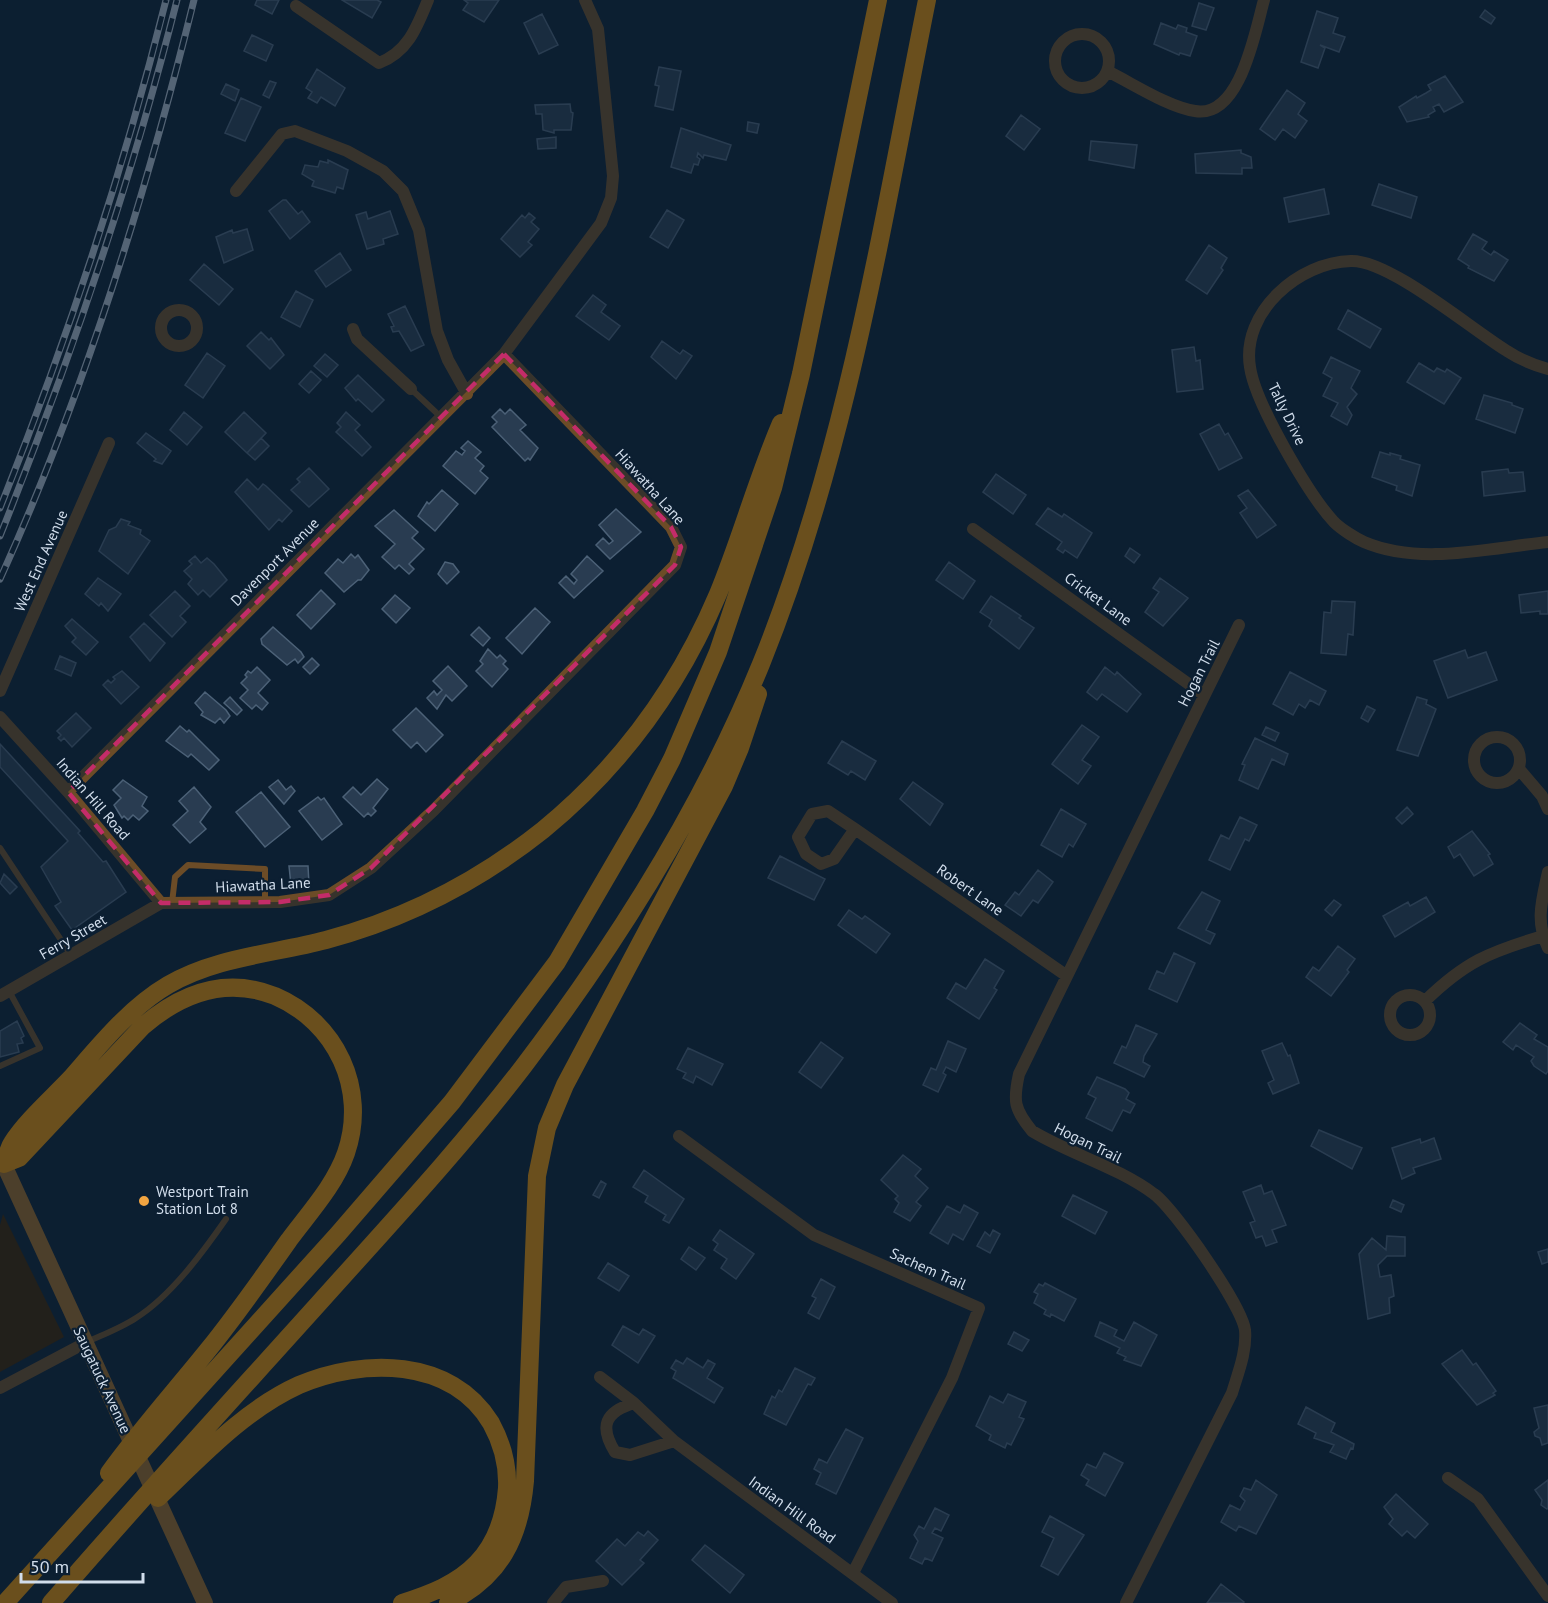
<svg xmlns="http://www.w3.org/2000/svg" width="1548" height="1603" viewBox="0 0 1548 1603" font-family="'PT Sans',sans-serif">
<rect width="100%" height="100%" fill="#0c1f32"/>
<path fill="#3c2200" d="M3,1214l61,123 -64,35v-147z"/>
<path fill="#293c51" stroke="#4c6177" stroke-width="1.5" d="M257,0h22l-7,14 -17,-9z
M342,0h35l4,2 -9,16z
M464,0h35l-15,22 -21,-12 5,-7z
M1199,3l15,5 -8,22 -14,-4z
M1485,10l10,8 -4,6 -11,-7z
M1317,11l21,7 -5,15 12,4 -6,15 -19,-7 5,3 -7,20 -17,-6z
M542,14l16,31 -19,9 -15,-31z
M1161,23l15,6 2,-4 9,3 -1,4 11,4 -7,20 -10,-3 -1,2 -25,-11z
M252,35l21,10 -7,16 -22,-10z
M659,67l22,4 -8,39 -18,-4 4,-20 -4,-1z
M317,69l28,19 -10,18 -14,-9 -4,6 -9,-5 4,-6 -6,-4z
M1445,76l18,26 -19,10 -5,-8 -6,3 2,4 -7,4 1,2 -22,5 -8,-15 17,-11 1,2 9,-5 5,-3 -3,-5z
M270,81l6,2 -7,15 -6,-3z
M226,84l13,6 -4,11 -14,-7z
M1287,90l18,13 -7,11 9,7 -12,17 -12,-9 -8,11 -15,-11z
M241,98l20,9 -16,34 -20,-8z
M570,104l1,8 2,1 -2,17h-17v3l-11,-3 -1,-16h-6l-1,-9z
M1021,115l19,14 -16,21 -18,-14z
M748,122l11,2 -2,9 -10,-2z
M681,128l50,17 -5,15 -22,-5 -1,3 -5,-5 -1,4 3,2 -2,6 -4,-1 -3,9 -20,-6z
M556,137v11l-18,1 -1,-10z
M1091,141l46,4 -3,23 -45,-8z
M1241,150v3l10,4 1,11h-10v6l-46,-1 -1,-19z
M328,160l20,10 -5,19 -6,-2 -2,6 -23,-7 2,-5 -12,-7 3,-9 13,2 2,-6 8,2z
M1379,184l38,13 -6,21 -39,-13z
M1324,189l5,25 -40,8 -5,-24z
M283,200h3l12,14 4,-3 8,11 -20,17 -21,-28z
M667,210l17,10 -16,28 -18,-11z
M390,211l8,23 -15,5 1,5 -17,5 -11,-34 10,-3 2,7z
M529,213l6,5 -4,4 8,7 -11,13 4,3 -12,12 -19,-18 21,-24 3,3z
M247,229l6,21 -29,13 -8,-26 16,-7 1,3z
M1473,234l14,8 -5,7 9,6 3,-4 14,9 -14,21 -26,-13 1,-2 -11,-7z
M1209,245l18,13 -6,10 2,2 -16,24 -21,-14z
M340,253l11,17 -25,17 -11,-16z
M204,264l29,25 -14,16 -29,-25z
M296,291l17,9 -13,27 -19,-10z
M593,295l13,10 -5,7 19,14 -11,14 -33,-24z
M405,306l19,39 -13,6 -12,-20 -6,1 -2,-5 3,-1 -6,-12z
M1348,310l33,19 -11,19 -32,-19z
M261,332l8,8 2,-2 13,17 -14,14 -23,-23z
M662,341l18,13 3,-4 9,6 -16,23 -25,-22z
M1194,347l2,14 4,-1 3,29 -26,3 -5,-42z
M207,353l18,13 -22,32 -18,-13z
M325,354l13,11 -11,12 -13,-11z
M1331,357l29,14 -9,17 6,6 -10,13 5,8 -5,10 -16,-9 7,-13 -15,-7 9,-18 -9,-5z
M1419,363l15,9 3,-4 8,4 2,-3 14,9 -17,26 -37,-22z
M311,371l10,9 -12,13 -10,-9z
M358,375l26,25 -12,12 -14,-13 -2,2 -11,-13z
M1484,395l28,8v2l11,4 -8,24 -39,-14z
M500,409l5,5 5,-5 16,16 -6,5 18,18 -8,12 -2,-2 -3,3 -33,-34 5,-5 -5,-5z
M184,412l18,15 -15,18 -17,-15z
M244,412l22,21 -19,20 -22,-21z
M346,412l14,13 -5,5 16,17 -9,9 -26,-24 5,-5 -4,-4z
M1219,424l6,11 3,-2 14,25 -23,12 -19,-36z
M146,433l25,18 -9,13 -8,-3 2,-2 -19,-16z
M261,438l8,8 -14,14 -8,-7z
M468,441l13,11 -6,6 9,8 -4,5 8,7 -13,16 -32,-28 13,-15 6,4 3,-4 -4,-3z
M1380,452l10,3v-2l11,3 -1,3 20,6 -8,31 -16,-6 1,-4 -25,-9z
M309,468l20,21 -20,18 -18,-17 9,-8 -3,-3z
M1508,469l1,4 14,-1 2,19 -41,5 -2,-24z
M996,474l30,21 -13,19 -30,-22z
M247,479l11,11 5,-6 3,2 26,25 -10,11 -3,-3 -10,11 -34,-38z
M442,490l16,14 -23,27 -17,-15 9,-14 2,2z
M1248,490l28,35 -19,13 -17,-25 7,-5 -9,-12z
M1048,508l14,9 2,-3 28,19 -15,25 -12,-8 -2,3 -6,-4 5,-7 -26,-18z
M616,509l25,23 -31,27 -14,-14 7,-7 6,6 4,-3 -14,-16z
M394,510l24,22 -6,6 12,11 -15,15 5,5 -5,5 -10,-9 -4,4 -13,-12 13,-13 -20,-18z
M121,519l9,3 -2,3 13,5 -1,4 10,7 -22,33 -29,-23 10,-21 7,-3z
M1130,548l10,7 -6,8 -9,-7z
M351,554l4,4 3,-3 11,15 -8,10h-3l-14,12 -19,-19 13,-14 5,4z
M195,556l6,7 6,-5 7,6 13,16 -17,17 -7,-7 -5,5 -10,-11 4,-5 -8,-8 8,-7 -3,-3z
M587,556l16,15 -29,27 -15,-15 7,-7 8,8 3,-4 -6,-6z
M445,562l8,2 6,8 -12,12 -9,-10z
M949,562l26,19 -12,18 -27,-19z
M98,578l23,16 -13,17 -7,-8 -2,3 -14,-12z
M1160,578l28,20 -25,28 -18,-14 14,-20 -6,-4z
M321,590l14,14 -24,25 -14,-14z
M175,591l15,15 -10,10 6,6 -14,15 -22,-22z
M1548,591v23h-8v-3l-19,2 -2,-18z
M395,595l15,13 -14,15 -14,-14z
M991,596l30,20 -2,2 15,10 -15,21 -30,-23 3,-6 -12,-8z
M1332,601l23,1 -2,33 -5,-1 -2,21 -25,-2 3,-41 7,1z
M535,608l15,14 -28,32 -16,-16z
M72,619l26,23 -12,13 -14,-13 4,-4 -11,-12z
M144,623l21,20 -15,18 -20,-24z
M273,627l28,25 3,5 -6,6 -3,-4 -8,6 -25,-21 -1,-5z
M479,627l11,11 -7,8 -12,-11z
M488,649l9,9 3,-3 6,6 -3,3 5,5 -16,18 -16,-16 7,-7 -3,-3z
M1465,650l3,8 18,-6 11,28 -49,18 -14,-37z
M60,656l16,7 -5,13 -16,-7z
M312,658l7,7 -9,9 -7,-7z
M448,666l19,20 -15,15 -6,-6 -9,14 -10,-11 7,-7 3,4 5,-5 -9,-9z
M257,667l13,13 -12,13 10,10 -6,7 -6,-5 -4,4 -12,-11 8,-8 -7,-7 6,-6 -2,-2 3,-4 3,2z
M1105,667l10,8 2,-3 24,22 -14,18 -25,-18 -5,6 -10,-8z
M122,671l17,16 -18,17 -18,-19 5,-5 3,3 4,-4 -2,-2z
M1290,672l36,19 -7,14 -9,-5 -5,8 -6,-4 -6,11 -20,-11z
M205,692l21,18 4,6 -6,7 -4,-5 -5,5 -14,-8 2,-3 -8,-9z
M230,697l12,13 -5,5 -13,-12z
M1417,697l10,3 -1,4 10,5 -18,47 -21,-6z
M1367,706l8,4 -7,12 -7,-4z
M416,708l27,27 -17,17 -9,-10 -6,6 -18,-18z
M76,713l15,15 -19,19 -8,-9 -3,3 -3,-3 3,-3 -4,-4z
M1082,725l17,12 -17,23 9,6 -13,18 -26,-20z
M180,726l7,6 2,-2 30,30 -10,10 -18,-16 -3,3 -22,-16z
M1266,727l13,6 -4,8 -13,-6z
M1255,738l33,16 -4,11 -12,-6 -14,30 -19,-9 6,-15 -3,-1z
M842,741l34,20 -11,19 -14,-9 -3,4 -20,-12z
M0,744l80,87 -2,2 25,29 3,-1 20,31 -54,38 -17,-24 6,-4 -20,-35 27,-26 -68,-74z
M377,779l11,10 -15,19 3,3 -5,5 -3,-3 -4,4 -21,-20 10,-10 8,8z
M123,780l24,17 -5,9 6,5 -9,9 -6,-5 -5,5 -4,-4 -2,2 -8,-13 7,-7 -8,-8z
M278,780l8,10 5,-4 4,5 -11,13 -15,-17z
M913,782l30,22 -13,21 -30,-26z
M194,787l17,20 -11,15 6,7 -16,14 -17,-18 15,-14 -9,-10z
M261,792l29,35 -25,20 -29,-35z
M318,797l3,3 3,-2 18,26 -20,16 -23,-29z
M1407,807l6,7 -11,10 -6,-6z
M1061,809l25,15 -13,23 -4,-3 -7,13 -21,-12z
M1240,817l17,8 -8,16 -4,-2 -15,31 -21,-10 12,-25 8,4z
M1472,831l18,23 -2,1 5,9 -19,12 -14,-22 -6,4 -6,-11z
M780,856l45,23 -11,21 -46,-22z
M289,866h19l1,18 -18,1z
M1038,870l15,12 -15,21 -5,-3 -12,16 -16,-11 10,-13 4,3z
M4,874l13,13 -7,7 -10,-11z
M1202,892l18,9 -14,29 9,4 -5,10 -32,-16z
M1426,897l9,15 -40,25 -12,-21 25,-14 2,4z
M1334,900l7,5 -9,11 -7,-6z
M849,910l13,9 3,-3 25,18 -14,19 -38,-28z
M1338,946l17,13 -8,11 2,2 -18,24 -25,-19 7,-10 6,4z
M1174,953l21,10 -18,39 -28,-13 8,-18 7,3z
M985,959l19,12 -10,17 3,2 -18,29 -32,-21 9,-15 10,6z
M17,1021l7,15 -3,2 2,5 -6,1 2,8 -19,5v-26z
M1520,1023l17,12 -3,4 14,8v24l-2,3 -12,-8 -3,-5 3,-4 -18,-12 -3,5 -10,-8z
M1136,1025l21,9 -13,22 -1,6 7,4 -6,11 -30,-14 8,-17 4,2z
M948,1041l18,8 -10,23 -10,-5 -3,6 3,2 -8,17 -15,-7 8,-17 5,2z
M821,1042l22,16 -22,30 -22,-16z
M1282,1043l6,13 2,-1 9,28 -26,11 -5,-11 6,-3 -12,-29z
M688,1048l35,16 -11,21 -16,-9 -3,7 -10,-5 3,-5 -9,-4z
M1097,1077l28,12 4,4 -3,6 9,5 -5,9 -7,-3 -11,21 -26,-13 10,-20 -8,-4z
M1319,1130l43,18 -10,21 -41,-23z
M1434,1138l7,21 -28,9 2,5 -13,6 -10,-31 28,-9 1,4z
M903,1155l18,14 -6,7 13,12 -12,14 5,4 -11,15 -16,-9 5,-9 -4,-4 3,-3 -17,-16z
M644,1170l40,29 -15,24 -6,-3 3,-5 -21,-13 3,-6 -15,-9z
M601,1181l5,3 -7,14 -6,-3z
M1261,1185l3,9 8,-3 14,34 -14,5 5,12 -11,4 -4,-10 -6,2 -6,-15 5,-2 -12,-29z
M1073,1195l34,17 -12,22 -33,-18z
M1393,1200l11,5 -3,7 -11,-5z
M964,1205l14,8 -15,27 -10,-6 -5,10 -18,-11 17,-27 13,7z
M720,1230l34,24 -18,25 -15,-11 6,-9 -13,-9 4,-6 -5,-4z
M993,1230l7,4 -10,19 -13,-7 8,-14 5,4z
M1387,1236l18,1v19h-18l-9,9 2,12 11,-2 3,21 -5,2 1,15 -22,6 -9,-65 13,-16 14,12z
M689,1247l16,11 -9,12 -15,-11z
M1548,1249v13l-6,2 -4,-12z
M608,1263l21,13 -10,15 -21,-13z
M821,1279l14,8 -16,32 -11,-6 8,-15 -4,-2z
M1045,1283l31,16 -12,22 -13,-7 -1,3 -6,-3 2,-4 -12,-7 4,-9 -4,-2 5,-8 4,2z
M1100,1322l17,8 -3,6 10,5 10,-19 23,13 -16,31 -17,-6 2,-3 -9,-4 3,-5 -25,-12z
M623,1326l16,9 4,-6 12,7 -17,27 -26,-18z
M1014,1332l15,8 -7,11 -14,-7z
M1462,1350l11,15 3,-2 20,28 -3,2 2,2 -18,10 -35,-41z
M687,1358l16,10 5,-8 7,4 -8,14 16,10 -9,15 -41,-25 3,-7 -5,-3 5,-8 7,4z
M795,1368l20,10 -4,7 -3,-1 -22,41 -22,-11 8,-18 3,2 4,-8 3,2z
M1008,1394l18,8 -7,15 5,2 -13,26 -4,-2 -2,5 -16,-8 2,-5 -15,-9 14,-30 13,7z
M1548,1405v38l-6,2 -2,-7 -5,-2 -1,-4 5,-4 -5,-20z
M1306,1407l29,16 -4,9 23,12 -1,5 -2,-1 -5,11 -16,-7 4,-7 -20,-7 2,-5 -18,-9z
M846,1429l17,9 -27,56 -20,-10 5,-11 -7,-4 5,-10 8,4z
M1104,1453l19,10 -18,33 -19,-11 3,-5 -8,-5 6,-11 9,4z
M1256,1480l21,15 -21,39 -17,-8 -3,5 -15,-9 9,-17 10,5 5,-9 -5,-5 4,-8 7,2z
M1548,1480v28l-1,1 -6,-4 1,-5 -7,-10z
M1396,1494l32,30 -13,14 -8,-7 -5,5 -13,-12 4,-5 -9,-12z
M935,1508l14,7 -8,16 -6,-3 -3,5 11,5 -11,23 -7,-3 -3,6 -12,-6 8,-17 -4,-6 5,-9 5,3z
M1050,1516l34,19 -26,40 -17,-9 13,-28 -12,-6z
M648,1531l10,9 -18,20 4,3 -22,22 -26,-24 21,-22 8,7 13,-14 6,4z
M705,1545l39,30 -14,18 -38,-33z
M1221,1584l23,18 -1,1h-36z"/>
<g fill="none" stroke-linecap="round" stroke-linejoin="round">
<path stroke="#6c4c27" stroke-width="6" d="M411,389l31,29
M0,848l71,107
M172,903l3,-26 13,-12 77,4v33
M0,1066l40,-18 -31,-57
M85,1343c17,-8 36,-15 51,-25 35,-22 67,-66 90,-99"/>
<path stroke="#6c4c27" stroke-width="12" d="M296,6l83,57c29,-11 38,-36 49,-63
M1055 61a27 27 0 1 1 54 0a27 27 0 1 1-54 0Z
M1107,71c25,12 61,36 88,40 45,8 60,-79 69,-111
M236,191l46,-57 13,-3 52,20 36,20 20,20 16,39 18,101 11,29 19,34
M161 328a18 18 0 1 1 36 0a18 18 0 1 1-36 0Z
M353,329l4,10 54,50
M1548,369c-14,-4 -29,-10 -41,-18 -36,-22 -117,-91 -156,-90 -52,1 -110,51 -101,106 5,36 59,128 84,155 7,7 21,16 30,20 56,24 125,6 184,0
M973,529l231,166
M0,691l109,-248
M0,717l68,75 93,111
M1474 760a23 23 0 1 1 46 0a23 23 0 1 1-46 0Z
M1519,769l23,27 6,13
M68,792l436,-438 97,-131 10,-25 2,-22 -15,-147 -13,-29
M855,829l-21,30 -13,5 -15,-10 -8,-17 14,-23 16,-3 27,18 212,147
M1548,872c-6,28 -13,49 0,76
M1390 1015a20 20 0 1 1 40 0a20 20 0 1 1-40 0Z
M0,996l161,-93 119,-1 49,-7 42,-27 63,-58 241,-245 6,-18 -10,-20 -167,-173
M1425,1001c40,-39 64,-49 118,-65
M679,1136l135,99 165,73 -27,70 -99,195
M600,1377l34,26
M0,1388l85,-45
M674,1441l-44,14 -15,-3c-16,-26 -10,-40 19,-49l40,38 218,162
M1448,1478l30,21 70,97
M553,1603l13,-16 37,-6
M1126,1603l106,-210c6,-20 15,-42 13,-63 -3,-24 -71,-122 -91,-136 -36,-27 -84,-40 -122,-63 -18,-22 -19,-30 -13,-57l220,-449"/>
<path stroke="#996624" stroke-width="16" d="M0,1156l205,447"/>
<path stroke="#db8b05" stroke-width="18" d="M4,1164c3,-7 4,-15 8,-21 13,-21 40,-45 58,-64 29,-33 59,-71 98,-94 48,-28 105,-31 158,-45 79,-21 153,-59 217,-110 77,-63 136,-144 175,-236 23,-56 39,-115 63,-171
M4,1164l15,-6 123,-131c38,-33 83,-51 133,-31 61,26 93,93 71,157 -11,32 -37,60 -57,87 -26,37 -52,74 -81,110 -33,41 -68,80 -99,123
M158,1498c43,-41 86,-88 141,-113 63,-27 152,-28 192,38 11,20 17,43 16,65 -2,27 -11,55 -30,75 -20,21 -47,31 -75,40
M5,1603l333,-369 114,-132 105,-140 88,-151 27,-52 46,-107 55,-164 28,-114 77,-374
M51,1603c88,-102 179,-201 269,-301 69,-77 140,-153 203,-235 94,-124 179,-258 238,-403 86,-213 121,-440 166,-664
M448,1603c53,-26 72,-66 77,-122l12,-305 10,-48 18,-43 159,-299 16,-38 18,-54"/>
<defs>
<path id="rail" d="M0,508c66,-165 123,-335 166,-508
M0,536c70,-175 131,-353 177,-536
M0,579c83,-183 146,-384 194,-579"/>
</defs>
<use href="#rail" stroke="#acb9c8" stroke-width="7"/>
<use href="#rail" stroke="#0c1f32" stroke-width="4.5" stroke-dasharray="14" stroke-linecap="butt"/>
</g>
<path d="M0 0H1548V1603H0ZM504,354l167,173 10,20 -6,18 -304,303 -42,27 -49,7 -119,1 -93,-111z" fill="#0c1f32" fill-opacity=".55" fill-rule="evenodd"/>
<path fill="none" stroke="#c42c69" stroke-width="4.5" stroke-dasharray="12 8" stroke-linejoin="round" d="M504,354l167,173 10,20 -6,18 -304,303 -42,27 -49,7 -119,1 -93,-111z"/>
<circle fill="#f2a541" stroke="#0c1f32" stroke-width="2" cx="144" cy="1201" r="6"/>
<g text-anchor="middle" stroke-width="4.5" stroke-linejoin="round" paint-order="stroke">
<g font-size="15" fill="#d1ddeb" stroke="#0c1f32">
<text transform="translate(1287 414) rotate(64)" y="5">Tally Drive</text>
<text transform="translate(650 487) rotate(48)" y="5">Hiawatha Lane</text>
<text transform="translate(41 561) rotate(-66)" y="5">West End Avenue</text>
<text transform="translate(275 562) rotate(-45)" y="5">Davenport Avenue</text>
<text transform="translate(1098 599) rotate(36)" y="5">Cricket Lane</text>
<text transform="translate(1199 673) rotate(-63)" y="5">Hogan Trail</text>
<text transform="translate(93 799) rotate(49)" y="5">Indian Hill Road</text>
<text transform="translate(263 885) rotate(-3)" y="5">Hiawatha Lane</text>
<text transform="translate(970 890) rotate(35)" y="5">Robert Lane</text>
<text transform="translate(73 937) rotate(-30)" y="5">Ferry Street</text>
<text transform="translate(1088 1143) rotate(26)" y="5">Hogan Trail</text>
<text transform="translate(928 1269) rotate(24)" y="5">Sachem Trail</text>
<text transform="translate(102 1380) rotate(65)" y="5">Saugatuck Avenue</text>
<text transform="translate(792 1510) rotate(36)" y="5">Indian Hill Road</text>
</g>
<g font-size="15" fill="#d1ddeb" stroke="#0c1f32" text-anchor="start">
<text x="156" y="1197">Westport Train<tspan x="156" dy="17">Station Lot 8</tspan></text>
</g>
</g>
<path d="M21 1573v9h122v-9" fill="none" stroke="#d1ddeb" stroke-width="3"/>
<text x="30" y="1573" font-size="18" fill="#d1ddeb" stroke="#0c1f32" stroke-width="4.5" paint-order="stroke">50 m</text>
</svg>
